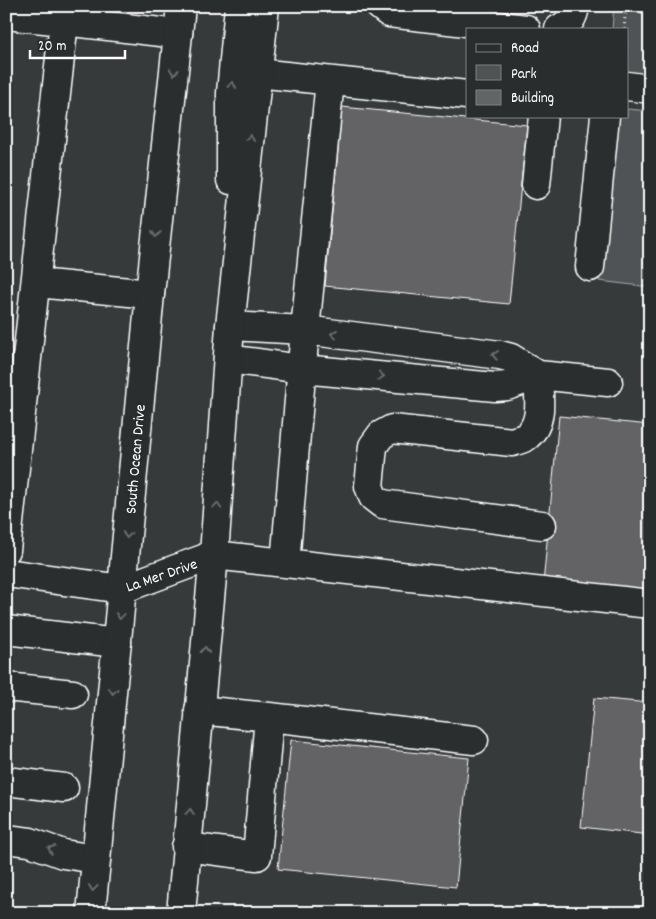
<svg xmlns="http://www.w3.org/2000/svg" width="656" height="919" viewBox="0 0 656 919" font-family="Dekko,sans-serif">
<rect width="100%" height="100%" fill="#373a3b"/>
<filter id="ink" filterUnits="userSpaceOnUse"><feTurbulence type="fractalNoise" baseFrequency=".02" numOctaves="2"/><feDisplacementMap in="SourceGraphic" scale="10" xChannelSelector="R" yChannelSelector="G"/><feConvolveMatrix kernelMatrix="1 2 1 2 8 2 1 2 1" color-interpolation-filters="sRGB"/></filter>
<g filter="url(#ink)">
<path fill="#505354" stroke="#a8a9aa" d="M614,6h36v76l-23,-3v-50h-15z
M627,109l23,2v176l-51,-6 17,-165h11z"/>
<path fill="#636465" stroke="#fff" d="M342,107l185,18 -18,179 -184,-18z
M559,416l91,9v169l-107,-10z
M594,698l56,5v132l-69,-8z
M291,740l178,18 -13,129 -178,-18z"/>
<g fill="none" stroke-linecap="round" stroke-linejoin="round">
<defs>
<path id="minor" d="M380,6l9,7 137,16
M6,15l58,6 -58,529
M64,21l114,13
M559,29c10,-4 15,-13 16,-23
M257,73l210,22
M627,86l23,3
M536,185l7,-69
M590,267l15,-151
M37,283l113,11
M230,326l75,4 195,25 11,3 27,17 70,7
M228,359l74,10 193,18 12,-1 31,-11
M538,375c0,19 7,47 -11,61 -3,3 -10,4 -15,6l-120,-13 -11,6 -8,11 -4,40 4,11 9,7 160,21
M285,563l20,-233 25,-249
M6,573l116,16 92,-34 436,49
M6,630l111,13
M6,687l67,7
M269,717l205,23
M6,781l58,7
M6,839l24,3 33,12 33,5
M186,847l71,9 12,-139 -70,-7"/>
<path id="major" d="M231,180v-87l8,-87
M91,913l59,-619 31,-288
M181,913l33,-358 16,-229 35,-320"/>
</defs>
<use href="#minor" stroke="#fff" stroke-width="31"/>
<use href="#major" stroke="#fff" stroke-width="31"/>
<path stroke="#fff" stroke-width="3" stroke-dasharray="1 4" stroke-linecap="butt" d="M626,11l24,2
M624,29l2,-23"/>
<use href="#minor" stroke="#2a2d2e" stroke-width="28"/>
<use href="#major" stroke="#2a2d2e" stroke-width="28"/>
</g>
<defs><path id="oneway-chevron" d="M-2-3.5L2.5 0L-2 3.5" fill="none" stroke-width="1.6" stroke-linecap="round" stroke-linejoin="round" transform="scale(1.25)"/></defs>
<g stroke="#6a6c6d">
<use href="#oneway-chevron" transform="translate(174 72) rotate(96)"/>
<use href="#oneway-chevron" transform="translate(232 85) rotate(-85)"/>
<use href="#oneway-chevron" transform="translate(250 138) rotate(-84)"/>
<use href="#oneway-chevron" transform="translate(156 234) rotate(96)"/>
<use href="#oneway-chevron" transform="translate(334 334) rotate(-173)"/>
<use href="#oneway-chevron" transform="translate(495 355) rotate(-171)"/>
<use href="#oneway-chevron" transform="translate(381 376) rotate(5)"/>
<use href="#oneway-chevron" transform="translate(217 506) rotate(-86)"/>
<use href="#oneway-chevron" transform="translate(127 535) rotate(95)"/>
<use href="#oneway-chevron" transform="translate(120 616) rotate(96)"/>
<use href="#oneway-chevron" transform="translate(205 650) rotate(-85)"/>
<use href="#oneway-chevron" transform="translate(113 691) rotate(96)"/>
<use href="#oneway-chevron" transform="translate(190 812) rotate(-85)"/>
<use href="#oneway-chevron" transform="translate(51 849) rotate(-157)"/>
<use href="#oneway-chevron" transform="translate(93 888) rotate(96)"/>
</g>
</g>
<g text-anchor="middle" stroke-width="5" stroke-linejoin="round" paint-order="stroke">
<g font-size="16" fill="#fff" stroke="#2a2d2e">
<text transform="translate(134 459) rotate(-85)" y="6">South Ocean Drive</text>
<text transform="translate(161 574) rotate(-19)" y="6">La Mer Drive</text>
</g>
</g>
<rect width="656" height="919" fill="none" stroke="#2a2d2e" stroke-width="25"/>
<rect x="12" y="12" width="631" height="894" fill="none" stroke="#fff" stroke-width="2" filter="url(#ink)"/>
<rect x="466" y="28" width="162" height="90" fill="#2a2d2e" stroke="#7f8182"/>
<rect x="476" y="44" width="25" height="8" fill="#2a2d2e" stroke="#7f8182"/>
<text x="511" y="52" font-size="15" fill="#ffffff">Road</text>
<rect x="476" y="65" width="25" height="15" fill="#505354" stroke="#7f8182"/>
<text x="511" y="78" font-size="15" fill="#ffffff">Park</text>
<rect x="476" y="90" width="25" height="15" fill="#636465" stroke="#7f8182"/>
<text x="511" y="102" font-size="15" fill="#ffffff">Building</text>
<path d="M30 50v8h95v-8" fill="none" stroke="#ffffff" stroke-width="2.5"/>
<text x="38" y="50" font-size="15" fill="#ffffff" stroke="#2a2d2e" stroke-width="4" paint-order="stroke">20 m</text>
</svg>
